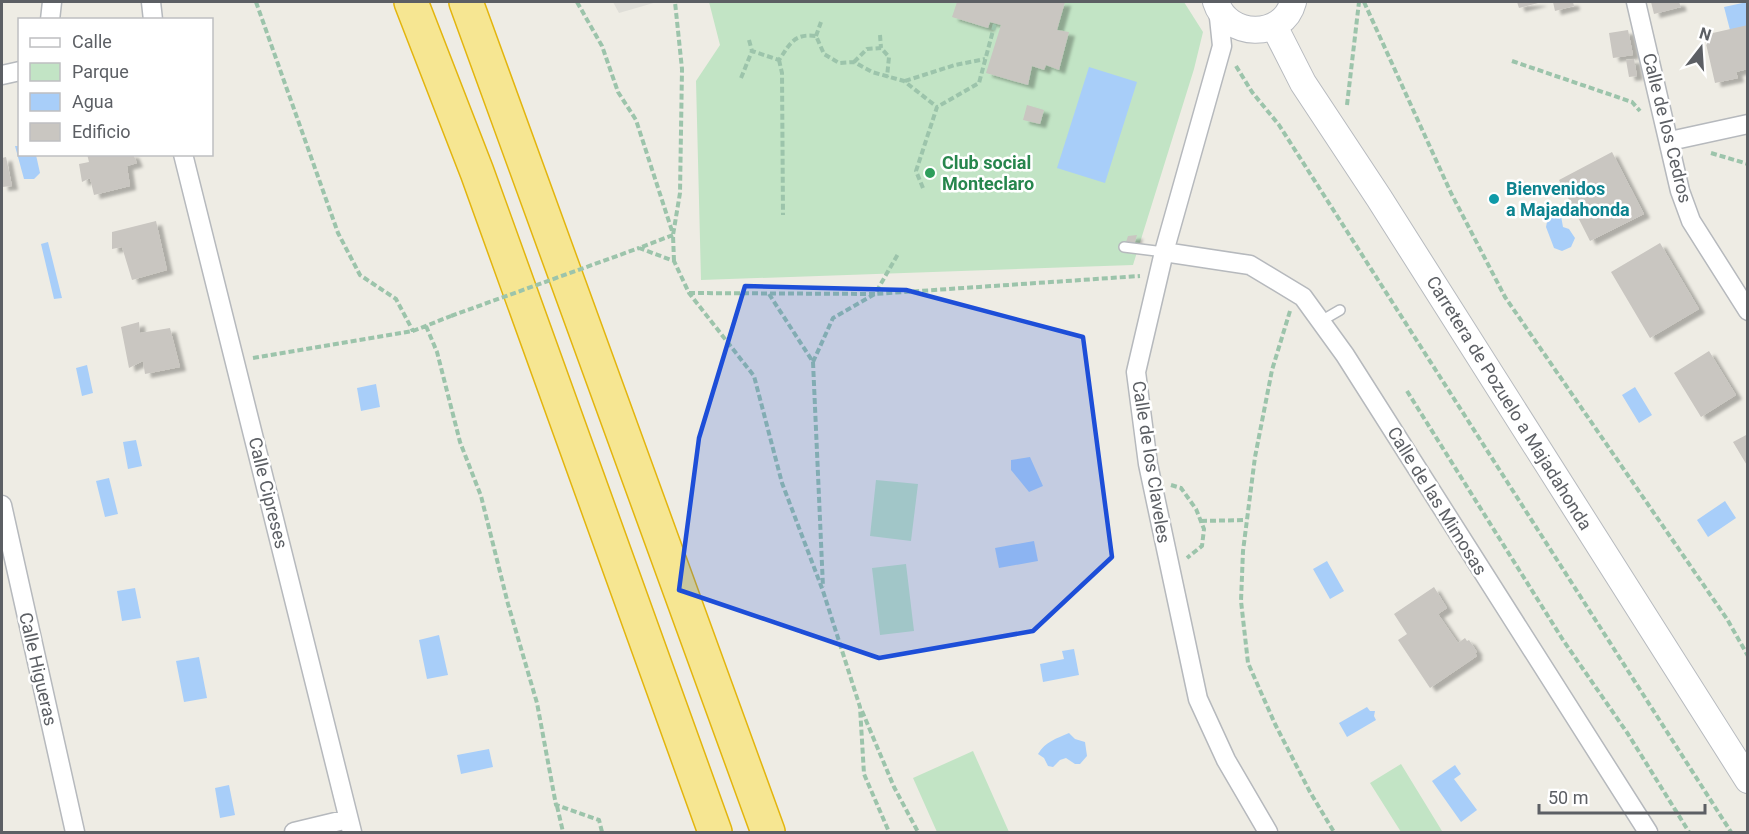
<svg xmlns="http://www.w3.org/2000/svg" width="1749" height="834" viewBox="0 0 1749 834" font-family="Roboto,sans-serif">
<defs>
<filter id="shadow"><feDropShadow dx="6" dy="4" stdDeviation="1.5" flood-color="#0004"/></filter>
</defs>
<rect width="100%" height="100%" fill="#eeece4"/>
<path fill="#dfded8" d="M613,2h44l-38,11z"/>
<path fill="#c2e4c5" d="M709,2h475l19,30 -9,37 -61,196 -432,15 -5,-199 24,-36z
M876,480l42,4 -7,57 -41,-5z
M906,564l8,67 -34,4 -8,-67z
M973,751l36,81h-72l-24,-54z
M1401,764l41,67 -2,1h-39l-31,-49z"/>
<path fill="#a8cef9" d="M1747,2v24l-17,4 -6,-23z
M1089,67l48,15 -32,101 -48,-15z
M15,146h4l1,8 16,1 4,18 -6,6h-10z
M1554,214l7,2 2,11 6,2 6,9 -4,9 -9,4 -8,-3 -8,-21 2,-10z
M48,242l14,56 -8,1 -13,-55z
M87,365l6,28 -11,3 -6,-28z
M376,384l4,23 -19,4 -4,-23z
M1635,387l17,28 -13,8 -17,-28z
M136,440l6,26 -14,3 -5,-27z
M1030,457l13,29 -14,6 -18,-22v-10z
M109,478l9,36 -13,3 -9,-36z
M1725,501l11,17 -28,19 -11,-17z
M1034,541l4,20 -39,7 -4,-20z
M1327,561l17,30 -14,8 -17,-30z
M135,588l6,30 -19,3 -5,-30z
M439,635l9,40 -21,4 -8,-39z
M1074,649l5,26 -36,7 -3,-18 24,-5 -2,-8z
M199,657l8,41 -23,4 -8,-41z
M1367,707l3,4h5l-1,5 2,4 -29,17 -8,-14z
M1069,733l6,6 10,3 2,14 -7,8h-5l-9,-6 -6,2 -7,7 -5,-1 -4,-8 -6,-4c8,-13 18,-15 31,-21z
M489,749l4,18 -32,7 -4,-19z
M1455,765l6,9 -7,5 23,31 -16,12 -29,-41z
M229,785l6,30 -15,3 -5,-30z"/>
<path fill="#c9c6c1" filter="url(#shadow)" d="M957,2h108l-8,28 12,2 -10,38 -13,-5 -2,5 -12,-4 -4,19 -42,-12 15,-48 -11,-3 -2,6 -36,-11z
M1517,2h25l-23,6z
M1553,2h20l1,4 -19,5z
M1651,2h28l2,5 -27,7z
M1748,25v44l-12,3 2,6 -23,5 -11,-48z
M1628,30l5,25 -20,3 -4,-25z
M1634,59l3,17 -8,1 -3,-17z
M1027,105l17,5 -4,14 -17,-4z
M1612,152l32,62 -54,27 -31,-61z
M87,154h46l4,9 -10,3 3,20 -36,9 -4,-17 -8,4 -3,-18 10,-2z
M6,157l6,29 -10,1v-29z
M156,221l11,49 -35,10 -10,-33 -10,2v-17z
M1137,235l-3,10 -8,-3 2,-6z
M1660,243l39,66 -49,29 -39,-66z
M139,322l1,11 30,-5 10,39 -35,7 -2,-13 -14,7 -8,-41z
M1709,351l27,44 -35,22 -27,-44z
M1748,434v33l-15,-25z
M1434,587l13,21 -9,6 20,29 7,-5 2,3 2,-1 8,12 -2,1 2,3 -47,32 -32,-48 9,-6 -13,-20z"/>
<g fill="none" stroke-linecap="round" stroke-linejoin="round">
<defs>
<path id="lane" d="M1124,247l40,5
M1321,321l19,-11"/>
<path id="street" d="M151,2l2,18
M1636,2l44,189 11,30 57,90
M1218,8l4,38 -58,206 -28,120 12,92 50,235 28,61 42,72
M50,20l2,-18
M2,75l18,-4
M1670,141l78,-17
M183,154l169,678
M1164,252l86,13 53,32 42,58 303,477
M2,505l73,327
M294,832l54,-13"/>
<path id="secondary" d="M1216,2c11,36 67,38 77,0
M1274,26l29,57 76,115 369,582"/>
<path id="highway" d="M411,2l66,170 238,660
M466,2l302,830"/>
</defs>
<use href="#lane" stroke="#b6b9bd" stroke-width="12"/>
<use href="#street" stroke="#b6b9bd" stroke-width="21"/>
<use href="#secondary" stroke="#b7babf" stroke-width="28"/>
<use href="#highway" stroke="#e3b50e" stroke-width="36"/>
<path stroke="#9cc4ab" stroke-width="4" stroke-dasharray="6 3" stroke-linecap="butt" d="M256,2l82,231 22,42 36,24 17,32
M577,2l25,44 16,46 18,28 37,114
M1364,2l87,191 54,104 222,322 21,37
M880,35l1,13
M816,36l5,-14
M749,40l3,11
M779,60l3,13 1,142
M1512,61l120,41 8,9
M854,62l13,-13 14,-1 8,9 -2,20
M1236,66l16,26 27,33 452,707
M741,78l11,-27 27,9c11,-16 15,-27 37,-24l8,18 15,9 15,-1 18,10 32,9 33,26
M905,81l50,-16 30,-6
M1347,105l12,-103
M1711,153l37,11
M923,188l-7,-17 21,-64 42,-24 16,-60
M673,235l-34,13 35,13 15,32 65,83 28,107 41,108 37,116 4,67 25,58
M674,261l-1,-26 7,-42 2,-124 -7,-67
M689,293l186,1 23,-40
M769,294l44,68 10,225
M1290,311l-18,59 -17,87 -12,94 -2,50 7,62 27,61 35,68 24,40
M426,326l11,26 23,90 21,54 27,108 29,99 19,102 43,15 3,12
M253,358l160,-27 38,-15
M813,362l20,-44 42,-24 265,-18
M1407,391l156,249 65,94 61,98
M1171,485l10,3 15,21 8,20 -2,17 -15,12
M1201,521l45,-1
M862,711l32,76 24,45
M557,806l6,26"/>
<use href="#lane" stroke="#fff" stroke-width="9"/>
<use href="#street" stroke="#fff" stroke-width="18"/>
<use href="#secondary" stroke="#fff" stroke-width="26"/>
<use href="#highway" stroke="#f6e692" stroke-width="33"/>
<path stroke="#9cc4ab" stroke-width="4" stroke-dasharray="6 3" stroke-linecap="butt" d="M451,316l188,-68"/>
</g>
<path fill="#1d4ed8" fill-opacity="0.2" stroke="#1d4ed8" stroke-width="4.5" stroke-linejoin="round" d="M745,286l161,4 177,47 29,220 -79,74 -154,27 -200,-68 20,-152z"/>
<circle fill="#2e9e5b" stroke="#fff" stroke-width="2" cx="930" cy="173" r="6"/>
<circle fill="#0f9aa8" stroke="#fff" stroke-width="2" cx="1494" cy="199" r="6"/>
<g text-anchor="middle" stroke-width="5" stroke-linejoin="round" paint-order="stroke">
<g font-size="18" fill="#5c5f64" stroke="#fff">
<text transform="translate(1667 128) rotate(76)" y="6">Calle de los Cedros</text>
<text transform="translate(1509 403) rotate(58)" y="6">Carretera de Pozuelo a Majadahonda</text>
<text transform="translate(1151 462) rotate(81)" y="6">Calle de los Claveles</text>
<text transform="translate(268 493) rotate(76)" y="6">Calle Cipreses</text>
<text transform="translate(1437 501) rotate(58)" y="6">Calle de las Mimosas</text>
<text transform="translate(38 669) rotate(77)" y="6">Calle Higueras</text>
</g>
<g font-size="18" font-weight="bold" fill="#27864d" stroke="#fff" text-anchor="start">
<text x="942" y="169">Club social<tspan x="942" dy="21">Monteclaro</tspan></text>
</g>
<g font-size="18" font-weight="bold" fill="#0d838f" stroke="#fff" text-anchor="start">
<text x="1506" y="195">Bienvenidos<tspan x="1506" dy="21">a Majadahonda</tspan></text>
</g>
</g>
<rect width="1749" height="834" fill="none" stroke="#5c5f64" stroke-width="6"/>
<rect x="18" y="18" width="195" height="138" fill="#ffffff" stroke="#bebfc1" stroke-width="1.5"/>
<rect x="30" y="38" width="30" height="9" fill="#ffffff" stroke="#bebfc1" stroke-width="1.5"/>
<text x="72" y="48" font-size="18" fill="#5c5f64">Calle</text>
<rect x="30" y="63" width="30" height="18" fill="#c2e4c5" stroke="#bebfc1" stroke-width="1.5"/>
<text x="72" y="78" font-size="18" fill="#5c5f64">Parque</text>
<rect x="30" y="93" width="30" height="18" fill="#a8cef9" stroke="#bebfc1" stroke-width="1.5"/>
<text x="72" y="108" font-size="18" fill="#5c5f64">Agua</text>
<rect x="30" y="123" width="30" height="18" fill="#c9c6c1" stroke="#bebfc1" stroke-width="1.5"/>
<text x="72" y="138" font-size="18" fill="#5c5f64">Edificio</text>
<g transform="translate(1701 48) rotate(17)" stroke="#ffffff" stroke-width="4.5" paint-order="stroke">
<path d="M0-4.5L10 22L0 15L-10 22Z" fill="#5c5f64"/>
<text y="-9" font-size="16" font-weight="bold" text-anchor="middle" fill="#5c5f64">N</text>
</g>
<path d="M1539 804v9h166v-9" fill="none" stroke="#5c5f64" stroke-width="3"/>
<text x="1548" y="804" font-size="18" fill="#5c5f64" stroke="#ffffff" stroke-width="4.5" paint-order="stroke">50 m</text>
</svg>
